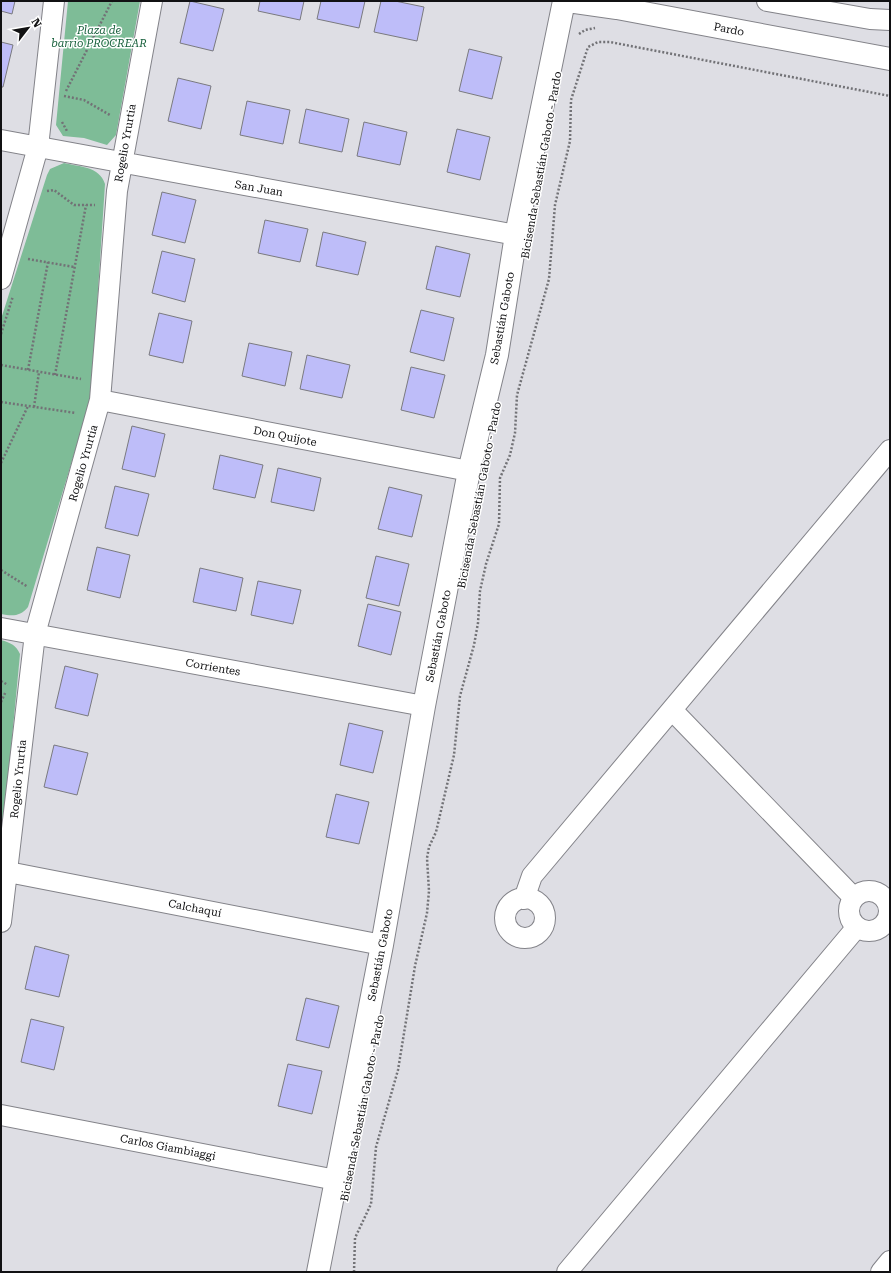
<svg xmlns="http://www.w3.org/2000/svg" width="891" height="1273" viewBox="0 0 891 1273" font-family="'Roboto Serif',serif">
<rect width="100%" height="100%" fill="#dedee4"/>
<path fill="#7ebc97" d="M68,1h72l-24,134 -9,10 -23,-7 -21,-2 -7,-11z
M64,163c16,4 35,3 41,21l-14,214 -63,209c-8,10 -16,9 -27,7v-295l46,-144 3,-6z
M1,640c10,3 15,5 19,14l-19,200z"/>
<path fill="#bebdf9" stroke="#7a7a7f" d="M1,1h14l-3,13 -11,-3z
M190,1l34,8 -11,42 -33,-8z
M260,1h44l-4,19 -42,-9z
M321,1h44l-6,27 -42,-9z
M381,1h14l29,6 -7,34 -43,-9z
M1,42l12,3 -10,42h-2z
M469,49l33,8 -10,42 -33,-8z
M178,78l33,8 -10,43 -33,-8z
M247,101l43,9 -7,34 -43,-9z
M306,109l43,10 -7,33 -43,-9z
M364,122l43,10 -7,33 -43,-9z
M457,129l33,8 -10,43 -33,-8z
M162,192l34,8 -11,43 -33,-8z
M265,220l43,9 -8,33 -42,-9z
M323,232l43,10 -8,33 -42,-9z
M436,246l34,8 -10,43 -34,-8z
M162,251l33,8 -10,43 -33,-9z
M421,310l33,8 -10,43 -34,-9z
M159,313l33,8 -9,42 -34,-8z
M249,343l43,9 -7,34 -43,-10z
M307,355l43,10 -8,33 -42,-9z
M411,367l34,8 -11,43 -33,-8z
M132,426l33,8 -10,43 -33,-8z
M220,455l43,10 -8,33 -42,-9z
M278,468l43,10 -7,33 -43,-9z
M115,486l34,8 -11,42 -33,-8z
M389,487l33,8 -10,42 -34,-8z
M97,547l33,8 -10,43 -33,-8z
M376,556l33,8 -10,42 -33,-8z
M200,568l43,10 -7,33 -43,-9z
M258,581l43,9 -8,34 -42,-9z
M368,604l33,8 -10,43 -33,-9z
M65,666l33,8 -10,42 -33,-8z
M349,723l34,8 -10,42 -33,-8z
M54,745l34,8 -11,42 -33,-8z
M336,794l33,8 -10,42 -33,-7z
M35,946l34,9 -10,42 -34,-8z
M306,998l33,8 -10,42 -33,-8z
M31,1019l33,8 -10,43 -33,-8z
M288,1064l34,7 -10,43 -34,-8z"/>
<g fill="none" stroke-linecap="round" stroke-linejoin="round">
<defs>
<path id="minor" d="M767,1l103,18 20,1
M1,140l515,95
M1,279l37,-132 16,-146
M100,400l369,71
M1,628l423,78
M672,710l182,188
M8,872l374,73
M849 911a20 20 0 1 1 40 0a20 20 0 1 1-40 0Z
M505 918a20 20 0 1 1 40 0a20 20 0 1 1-40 0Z
M524,899l8,-23 358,-426
M1,922l34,-288 65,-234 17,-209 35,-190
M1,1115l335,65
M567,1272l290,-345
M881,1272l9,-11"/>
<path id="tertiary" d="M568,1l49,7 273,51
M318,1272l64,-327 42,-239 45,-235 28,-116 19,-120 48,-234"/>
</defs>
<use href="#minor" stroke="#838389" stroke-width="22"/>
<use href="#tertiary" stroke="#838389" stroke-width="24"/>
<path stroke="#727276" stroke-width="2.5" stroke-dasharray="2 2" stroke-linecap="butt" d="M579,34l6,-4 10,-2
M66,91l46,-90
M64,96l20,4 26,15
M62,122l5,9
M47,191l7,-1 20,15h21
M28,259l46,8
M1,334l12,-38
M1,365l80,14
M28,370l20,-108
M55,375l31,-170
M1,402l75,11
M34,407l5,-35
M1,463l27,-57
M1,570l27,17
M1,681l7,4
M1,702l5,-11
M354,1272l1,-34 16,-34 5,-57 22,-77 17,-104 12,-53 2,-22 -2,-33 2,-11 7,-15 18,-77 6,-59 14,-51 4,-22 2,-32 6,-27 13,-40 1,-46 10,-23 5,-22 2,-38 32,-116 6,-74 15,-64 1,-41 17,-53 10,-5h12l280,54"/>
<use href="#minor" stroke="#fff" stroke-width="20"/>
<use href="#tertiary" stroke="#fff" stroke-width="22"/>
</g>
<g text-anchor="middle" stroke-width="3" stroke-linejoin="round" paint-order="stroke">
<g font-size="11" fill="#111113" stroke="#fff">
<text transform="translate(729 29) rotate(11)" y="4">Pardo</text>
<text transform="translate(125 143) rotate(-80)" y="4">Rogelio Yrurtia</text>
<text transform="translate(541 165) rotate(-80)" y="4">Bicisenda Sebastián Gaboto - Pardo</text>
<text transform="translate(259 188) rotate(10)" y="4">San Juan</text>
<text transform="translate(502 318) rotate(-80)" y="4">Sebastián Gaboto</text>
<text transform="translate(285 436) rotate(11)" y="4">Don Quijote</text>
<text transform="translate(83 463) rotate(-74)" y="4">Rogelio Yrurtia</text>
<text transform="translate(479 495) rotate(-79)" y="4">Bicisenda Sebastián Gaboto - Pardo</text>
<text transform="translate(438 636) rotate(-79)" y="4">Sebastián Gaboto</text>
<text transform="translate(213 667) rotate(10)" y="4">Corrientes</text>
<text transform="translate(18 779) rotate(-84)" y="4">Rogelio Yrurtia</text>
<text transform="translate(195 908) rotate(11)" y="4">Calchaquí</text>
<text transform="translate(380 955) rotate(-79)" y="4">Sebastián Gaboto</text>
<text transform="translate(362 1108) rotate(-79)" y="4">Bicisenda Sebastián Gaboto - Pardo</text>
<text transform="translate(168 1147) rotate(11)" y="4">Carlos Giambiaggi</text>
</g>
<g font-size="11" font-style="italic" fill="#1a623e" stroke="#fff">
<text x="99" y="34">Plaza de<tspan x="99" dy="13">barrio PROCREAR</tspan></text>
</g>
</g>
<rect width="891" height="1273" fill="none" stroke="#111113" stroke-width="4"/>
<g transform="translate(28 28) rotate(59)" stroke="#ffffff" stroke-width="3" paint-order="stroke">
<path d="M0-3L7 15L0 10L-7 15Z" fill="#111113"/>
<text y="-6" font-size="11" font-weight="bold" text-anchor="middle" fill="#111113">N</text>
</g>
</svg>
